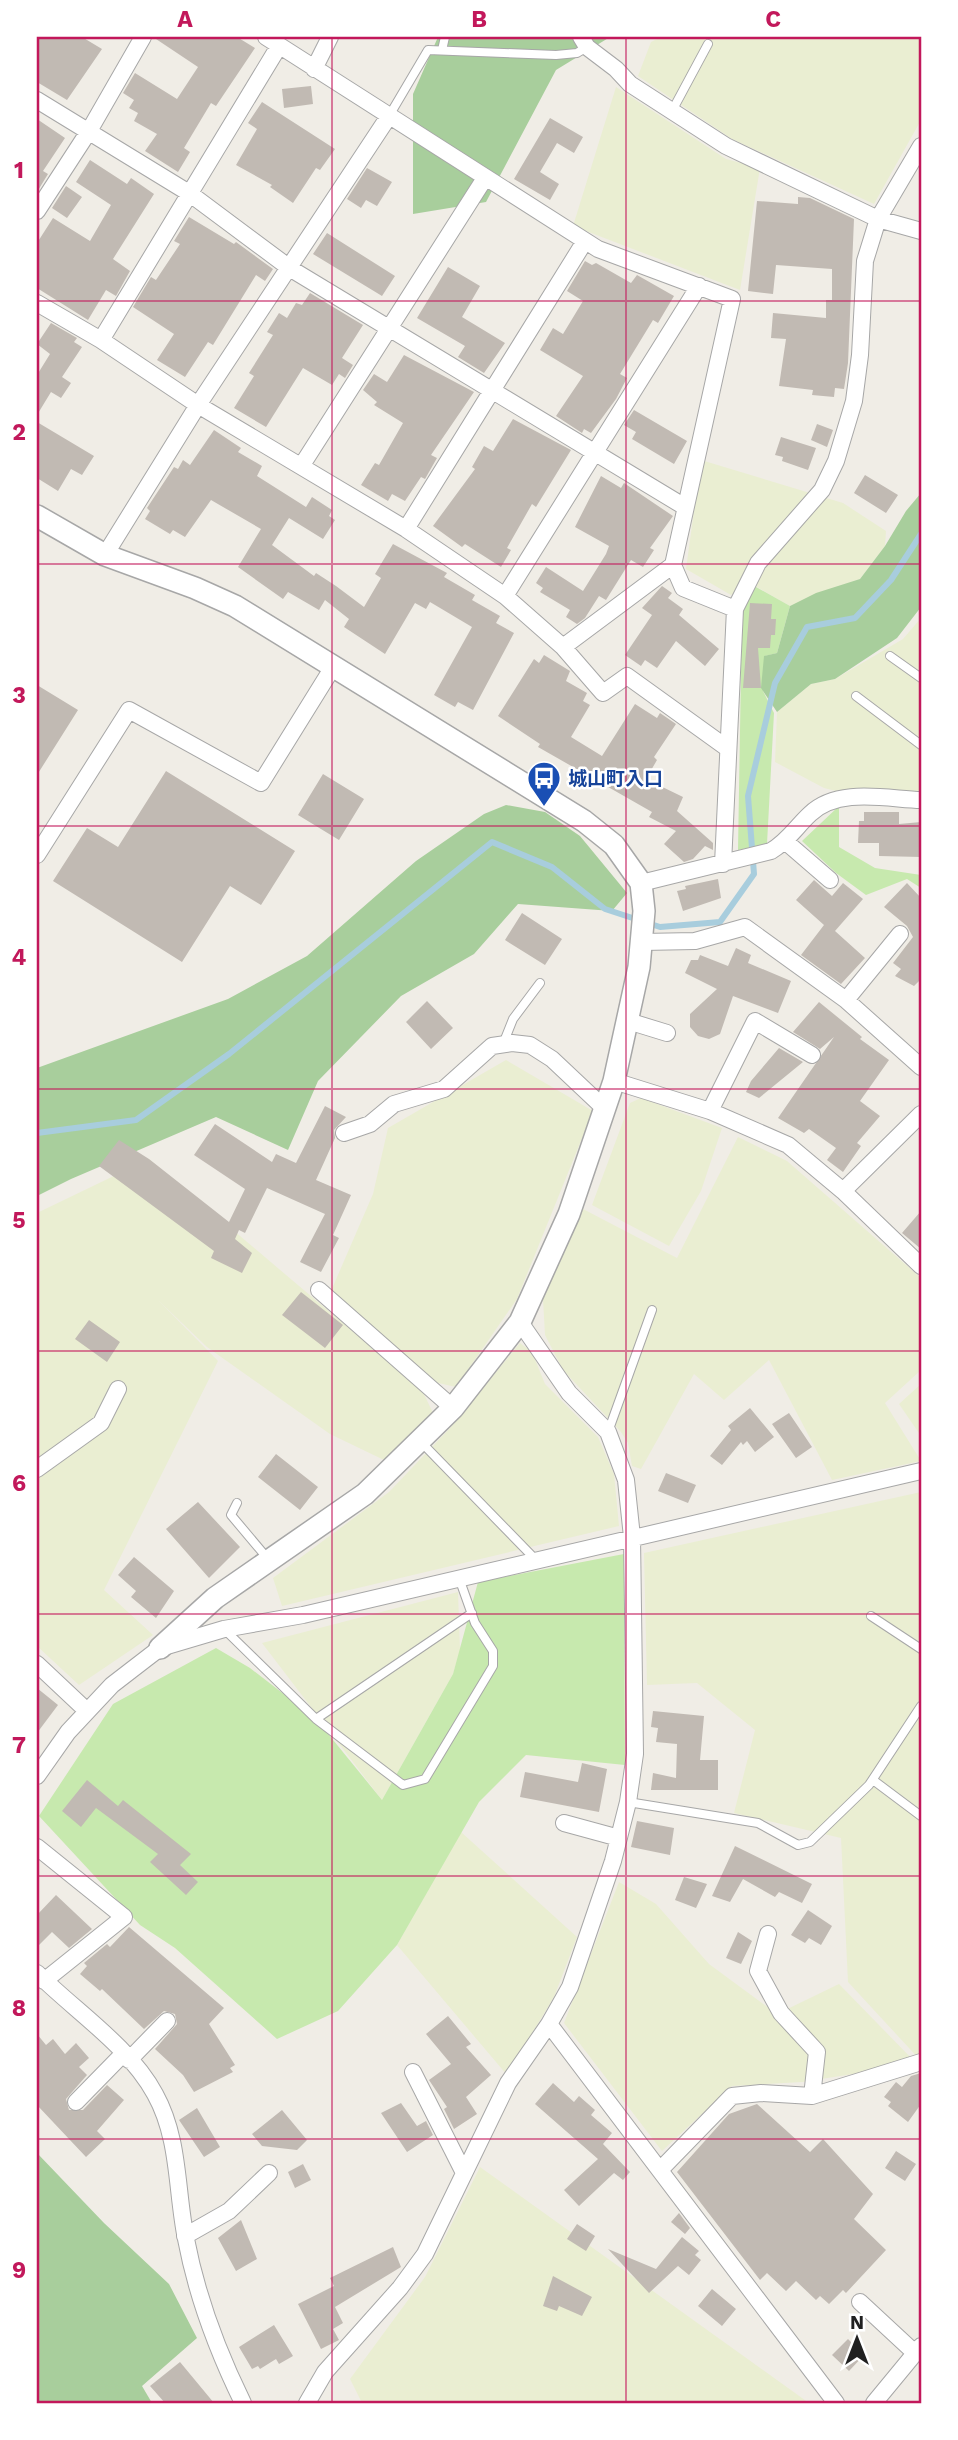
<svg xmlns="http://www.w3.org/2000/svg" width="958" height="2440" viewBox="0 0 958 2440" font-family="'Work Sans','Noto Sans JP',sans-serif">
<rect width="100%" height="100%" fill="#f0ede6"/>
<path fill="#eaeed2" d="M661,37h260v83l-47,84 -142,-65 -94,-63 13,-34z
M616,87l110,72 34,9 -20,122 -167,-64z
M701,460l142,43 43,28 -1,15 -25,33 -70,27 -40,-23 -19,12 -45,-26z
M921,618v173l-81,1 -16,-4 -49,-26 2,-50 34,-28 24,-5 68,-40z
M506,1060l87,51 -76,188 -61,88 -22,-5 -103,-91 42,-97 15,-66z
M641,1098l81,30 -21,63 -32,55 -77,-41 38,-102z
M738,1137l49,24 134,117v92l-36,33 36,58 -89,19 -63,-120 -45,40 -30,-26 -53,95 -9,-3 -4,-23 -7,-11 -58,-62 -18,-35 -2,-36 40,-90 94,49z
M149,1159l273,231 11,23 -49,47 -54,-26 -123,-87 -49,-47 60,61 -114,229 49,45 -74,50 -42,-39v-433z
M520,1343l12,9 13,32 53,53 16,37 5,52 -337,80 -9,-28 116,-86 62,-65z
M921,1384v52l-22,-32z
M921,1492v569l-73,-79 -7,-144 -107,-25 21,-83 -58,-47 -50,2 -3,-132z
M458,1592l2,58 -7,24 -71,126 -120,-157z
M461,1832l116,105 -23,60 -47,78 -110,-130z
M619,1882l37,22 53,60 68,50 62,-30 78,80 -115,18 -70,4 -70,65 -98,-128z
M480,2167l46,33 283,203h-447l-12,-24 75,-102z"/>
<path fill="#c7e9ae" d="M749,583l41,23 -13,47 -12,3 -2,35 11,22 -7,131 -29,6 4,-238z
M839,806v41l36,21 46,7v13l-14,-9 -41,16 -30,-22 -34,-32z
M624,1554l1,211 -99,-10 -47,47 -82,143 -59,66 -61,28 -102,-91 -35,-23 -101,-109 74,-112 103,-56 34,20 66,51 66,81 71,-126 25,-92z"/>
<path fill="#a8ce9c" d="M438,37h172l-54,33 -70,132 -73,12v-120z
M921,493v114l-24,31 -62,41 -24,5 -34,28 -16,-24 3,-32 13,-3 13,-47 26,-13 44,-14 25,-33 21,-35z
M506,805l39,7 35,24 47,57 -15,18 -94,-7 -44,50 -73,42 -83,85 -30,69 -72,-33 -145,62 -34,17v-128l191,-69 79,-43 109,-95 68,-47z
M37,2153l67,70 65,61 28,54 -55,48 10,17h-115z"/>
<g fill="none" stroke-linecap="round" stroke-linejoin="round">
<path stroke="#a8cddd" stroke-width="6" d="M37,1133l99,-13 93,-66 263,-212 60,25 53,42 55,18 60,-5 34,-48 -6,-78 27,-113 32,-56 48,-9 36,-38 30,-46"/>
</g>
<path fill="#c1bab3" d="M37,37h45l20,12 -35,51 -30,-18z
M153,37h84l18,11 -39,58 -5,-3 -27,45 6,4 -12,20 -33,-21 12,-17 -23,-13 4,-8 -9,-5 5,-8 -11,-7 12,-20 42,26 21,-32z
M311,86l2,18 -29,4 -2,-19z
M262,102l73,47 -15,21 -4,-2 -23,35 -23,-16 2,-2 -36,-20 21,-36 -9,-6z
M550,118l33,19 -9,16 -17,-10 -17,29 19,12 -9,16 -36,-21z
M37,119l28,19 -22,33 5,3 -11,18z
M90,160l37,24 4,-6 23,16 -41,65 17,12 -14,25 -10,-6 -18,30 -51,-32v-45l16,-25 37,23 21,-36 -35,-23z
M367,168l25,14 -15,24 -11,-6 -5,8 -14,-9z
M66,186l16,11 -15,21 -15,-10z
M798,197l12,1 44,21 -6,144 -4,26 -9,-1 -1,9 -22,-2 1,-5 -34,-4 7,-47 -15,-1 2,-25 53,5v-18h6v-31l-56,-4 -3,29 -25,-3 9,-90 41,3z
M189,217l45,27 2,-2 37,27 -8,12 -9,-6 -43,70 -5,-3 -23,35 -28,-17 17,-26 -41,-27 18,-30 5,3 24,-36 -6,-3z
M327,233l68,43 -13,20 -69,-42z
M585,261l7,4 4,-2 35,20 6,-8 37,21 -16,27 -5,-3 -33,54 7,4 -11,21 -25,34 -7,-4 -2,4 -26,-17 27,-40 -43,-26 13,-22 10,6 20,-33 -16,-10z
M448,267l32,19 -18,31 43,26 -21,30 -26,-16 7,-11 -48,-28z
M310,293l53,32 -21,33 11,7 -8,13 -6,-4 -7,11 -29,-17 -37,59 -32,-19 20,-32 -5,-3 24,-38 -6,-3 12,-19 8,5 9,-15 6,2z
M51,323l26,15 -3,4 8,5 -20,30 9,6 -10,15 -10,-6 -14,23v-40l13,-21 -13,-10z
M404,355l70,37 -43,63 6,3 -12,21 -4,-2 -16,24 -13,-7 -4,7 -27,-16 14,-22 4,2 24,-42 -29,-18 3,-3 -14,-12 11,-16 13,8z
M634,410l53,31 -13,23 -42,-25 4,-7 -12,-7z
M513,419l58,31 -35,57 -4,-3 -25,44 4,2 -10,17 -36,-23 -3,3 -29,-21 42,-57 -3,-2 12,-21 9,5z
M37,422l57,34 -12,19 -11,-6 -13,22 -21,-13z
M817,424l16,6 -6,17 -16,-7z
M214,430l27,18 -3,4 24,14 -5,10 49,31 6,-10 20,13 -3,6 6,4 -12,19 -34,-21 -17,27 42,31 2,-3 20,13 28,21 17,-29 -6,-4 18,-30 54,29 -3,4 31,18 -3,5 28,16 -4,7 18,10 -41,77 -15,-8 -3,5 -21,-12 38,-68 -42,-25 -4,7 -11,-6 -30,51 -41,-27 5,-8 -24,-19 -6,10 -31,-18 -5,7 -45,-32 23,-38 -50,-29 -26,37 -12,-7 -3,4 -25,-15 5,-8 -3,-3 27,-41 4,2 5,-9 7,5z
M781,437l35,11 -8,22 -26,-9 1,-4 -8,-2z
M865,475l33,20 -12,18 -32,-20z
M601,476l20,12 3,-5 49,33 -23,32 4,2 -11,17 -12,-7 -25,40 -7,-4 -14,22 -8,6 -11,-7 4,-7 -30,-18 3,-4 -7,-5 10,-16 37,24 23,-37 3,-8 -34,-19z
M662,586l10,7 -4,5 15,11 -4,6 40,34 -14,17 -29,-25 -19,27 -12,-8 -4,6 -16,-11 27,-40 -10,-7z
M750,603l22,1 -1,15h5l-1,16h-4l-1,13h-12l3,40h-18z
M544,655l26,16 -4,10 21,12 -4,8 7,4 -19,32 31,19 33,-52 22,14 3,-5 16,11 -22,33 3,3 -11,19 37,18 -6,14 36,32v7l-8,-4 -12,13 -9,3 -20,-18 12,-13 -27,-14 3,-5 -114,-65 2,-3 -42,-28 36,-57 5,4z
M37,685l41,25 -41,65z
M166,771l129,80 -34,54 -31,-19 -48,76 -129,-81 34,-53 31,19z
M323,774l41,25 -25,41 -41,-25z
M864,812h35v12l22,-2v35l-42,-1v-13h-21l1,-22h5z
M718,879l3,19 -38,13 -6,-20 9,-2 -1,-3z
M814,880l18,16 11,-13 20,16 -28,32 30,27 -24,26 -40,-29 23,-30 -28,-25z
M907,883l14,15v81l-7,7 -19,-10 6,-7 -8,-6 20,-26 -6,-11 -23,-19z
M522,913l40,26 -17,26 -40,-25z
M736,948l15,7 -3,8 43,18 -13,32 -45,-17 -13,38 -11,5 -11,-3 -8,-9v-13l27,-25 -32,-16 6,-13h7l2,-5 28,11z
M427,1001l26,27 -22,21 -25,-27z
M819,1002l43,35 -2,2 29,21 -29,41 20,15 -23,27 4,3 -18,26 -16,-12 9,-12 -27,-19 -5,4 -26,-15 56,-81 -14,12 -27,-17z
M779,1048l24,14 -44,36 -13,-6 5,-11z
M325,1106l21,11 -12,13 1,8 -19,42 35,15 -18,40 6,3 -18,34 -21,-10 25,-48 -58,-26 -22,45 -6,-3 -4,9 17,14 -10,20 -31,-15 3,-7 -115,-85 20,-26 30,19 80,63 16,-33 -51,-34 21,-31 57,38 4,-8 20,9z
M921,1211v38l-19,-16z
M301,1292l42,33 -18,23 -43,-33z
M89,1320l31,22 -13,20 -32,-23z
M750,1408l24,29 -19,15 -8,-11 -4,4 -2,-3 -19,23 -12,-9 21,-26 -3,-4z
M789,1413l23,34 -16,11 -24,-34z
M276,1454l42,33 -18,23 -42,-33z
M666,1473l30,12 -8,18 -30,-12z
M198,1502l42,45 -31,31 -43,-49z
M134,1557l40,34 -18,27 -25,-21 5,-6 -18,-16z
M37,1688l21,17 -21,28z
M653,1711l51,5 -4,44h18v30h-67l2,-17 23,5 1,-34 -21,-2 2,-14 -7,-1z
M582,1763l25,6 -8,43 -79,-15 5,-25 53,10z
M87,1780l31,26 5,-6 68,54 -11,11 18,17 -12,13 -36,-33 8,-8 -62,-46 -15,19 -19,-16z
M637,1821l37,7 -4,27 -39,-8z
M735,1846l77,38 -10,19 -23,-11 -4,5 -32,-18 -13,23 -18,-6z
M684,1877l23,7 -11,24 -21,-8z
M56,1895l36,34 -23,19 -17,-16 -15,15v-32z
M808,1910l24,16 -11,19 -12,-7 -4,5 -14,-8z
M129,1927l95,81 -15,16 26,41 -5,3 3,4 -39,20 -11,-17 -28,-26 22,-25 -2,-10 -11,-3 -20,18 -42,-40 -2,2 -20,-17 7,-8 -3,-3 23,-19 3,3z
M738,1932l14,9 -11,23 -15,-6z
M448,2016l23,28 -5,3 25,28 -25,22 11,17 -23,15 -10,-20 3,-2 -18,-27 22,-16 -25,-30z
M37,2034l9,11 7,-6 12,15 11,-11 13,15 -10,9 8,8 -21,24 3,11h14l24,-25 17,15 -27,31 8,8 -19,18 -49,-52z
M921,2073v31l-13,18 -20,-16 3,-4 -7,-5 12,-15 6,5 9,-11z
M553,2083l21,19 5,-6 16,14 -4,5 21,18 -9,11 27,28 -7,8 -9,-7 -35,33 -15,-16 34,-31 -63,-55z
M401,2103l16,23 9,-5 7,14 -26,17 -26,-39z
M757,2104l53,48 13,-13 50,55 -19,25 32,31 -40,43 -3,-3 -14,14 -9,-8 -4,4 -20,-19 -10,10 -19,-18 -7,7 -83,-108 52,-58z
M197,2108l23,39 -16,10 -25,-37z
M282,2110l25,30 -10,10 -35,-4 -10,-12z
M896,2151l20,13 -11,17 -20,-13z
M303,2164l8,16 -16,8 -7,-16z
M679,2213l11,15 -5,6 -14,-12z
M241,2220l16,39 -21,12 -18,-33z
M577,2224l18,12 -9,15 -19,-12z
M682,2237l17,14 -4,4 6,5 -12,15 -11,-9 -29,27 -41,-44 48,20z
M393,2247l8,20 -66,40 8,16 -10,6 6,11 -18,9 -23,-45 36,-18 -4,-8z
M553,2276l39,21 -10,19 -23,-10 -2,5 -14,-5z
M712,2289l24,20 -14,17 -24,-20z
M274,2325l19,31 -14,8 -3,-5 -16,10 -2,-3 -6,3 -13,-22z
M848,2339l16,16 -15,16 -17,-16z
M180,2362l34,41h-49l-15,-17z"/>
<g fill="none" stroke-linecap="round" stroke-linejoin="round">
<defs>
<path id="service" d="M442,50l3,-13
M672,111l36,-67
M389,116l39,-66 128,5 21,-2 10,-6
M890,656l31,22
M856,696l65,49
M503,1044l10,-25 27,-36
M608,1432l44,-122
M421,1442l115,118
M237,1503l-6,12 37,44
M871,1616l50,33
M224,1629l92,90 87,66 22,-6 68,-113v-15l-18,-28 -16,-45
M316,1719l156,-106
M873,1780l48,36
M628,1802l130,21 40,22 12,-3 59,-57 52,-79"/>
<path id="minor" d="M266,37l332,212 134,50 -59,266 10,23 52,21 -12,255
M581,37l6,10 29,22 14,15 96,62 152,73 43,12
M314,69l16,-32
M37,100l152,93 102,76 394,238
M37,211l52,-80 54,-94
M37,303l64,37 97,65 208,124 99,67 58,51 40,46 24,-17 100,72
M101,340l178,-294
M302,465l183,-287
M406,529l179,-288
M105,555l93,-150 191,-289
M505,596l194,-310
M735,609l23,-46 64,-73 14,-29 18,-60 6,-46 5,-94 13,-42 43,-73
M563,647l110,-82
M786,842l44,38
M37,855l92,-145 132,73 72,-116
M641,883l130,-32c17,-10 25,-24 39,-37 28,-27 77,-15 111,-14
M642,942l53,-1 50,-14 101,73 75,67
M846,1000l54,-66
M628,1021l39,12
M614,1081l96,30 78,34 55,46 78,75
M710,1111l45,-90 57,34
M344,1133l26,-9 24,-20 50,-15 48,-43 20,-3 18,2 22,14 52,49
M843,1191l78,-77
M319,1290l134,118
M37,1469l64,-46 17,-34
M37,1664l50,47
M37,1776l31,-44 44,-47 48,-37 64,-19 79,-14 618,-144
M564,1823l55,15
M37,1847l87,70 -80,64
M768,1934l-10,37 23,42 36,39 -5,44
M37,1973c38,38 92,73 118,121 25,45 21,96 31,145 11,58 31,111 57,164
M549,2024l287,379
M129,2060l38,-39
M413,2072l50,99
M76,2102l47,-48
M661,2169l71,-73 29,-3 51,3 109,-34
M185,2236l44,-25 40,-38
M860,2302l55,51
M307,2403l18,-31 75,-84 25,-34 83,-171 41,-59 21,-37 43,-126 15,-59 7,-48 -3,-217 -6,-57 -18,-48 -39,-39 -49,-71
M874,2403l47,-57"/>
<path id="tertiary" d="M37,516l68,39 90,33 40,18 349,215 30,24 27,38 3,28 -5,56 -25,114 -45,133 -49,108 -67,86 -88,86 -150,104 -55,50"/>
</defs>
<use href="#service" stroke="#a7a7a7" stroke-width="10"/>
<use href="#minor" stroke="#a7a7a7" stroke-width="18"/>
<use href="#tertiary" stroke="#a7a7a7" stroke-width="24"/>
<use href="#service" stroke="#fff" stroke-width="8"/>
<use href="#minor" stroke="#fff" stroke-width="16"/>
<use href="#tertiary" stroke="#fff" stroke-width="21"/>
</g>
<path fill="none" stroke="#c2185b" stroke-width="2" stroke-opacity="0.55" d="M332,37v2366M626,37v2366M37,301h884M37,564h884M37,826h884M37,1089h884M37,1351h884M37,1614h884M37,1876h884M37,2139h884"/>
<defs>
<symbol id="bus-pin" viewBox="-11 -11 22 30"><path d="M0 17L-7.5 6A9.5 9.5 0 1 1 7.5 6Z" fill="#1a4fb4" stroke="#fff"/><path d="M-5-6H5V4H4V6H2V4H-2V6H-4V4H-5ZM-3.5-4V0h7V-4ZM-3.5 1.2v1.5H-2V1.2ZM2 1.2v1.5H3.5V1.2Z" fill="#fff"/></symbol>
</defs>
<g fill-rule="evenodd">
<use href="#bus-pin" x="525" y="759" width="38" height="52"/>
</g>
<g text-anchor="middle" stroke-width="5" stroke-linejoin="round" paint-order="stroke">
<g font-size="19" font-weight="bold" fill="#164399" stroke="#fff" text-anchor="start">
<text x="568" y="785">城山町入口</text>
</g>
</g>
<rect width="958" height="2440" fill="none" stroke="#ffffff" stroke-width="77"/>
<g transform="translate(857 2339)" stroke="#ffffff" stroke-width="5" paint-order="stroke">
<path d="M0-5L12 26L0 18L-12 26Z" fill="#202020"/>
<text y="-10" font-size="19" font-weight="bold" text-anchor="middle" fill="#202020">N</text>
</g>
<rect x="38" y="38" width="882" height="2364" fill="none" stroke="#c2185b" stroke-width="2.5"/>
<g font-size="23" text-anchor="middle" font-weight="bold" fill="#c2185b">
<text x="185" y="27">A</text>
<text x="479" y="27">B</text>
<text x="773" y="27">C</text>
<text x="19" y="178">1</text>
<text x="19" y="440">2</text>
<text x="19" y="703">3</text>
<text x="19" y="965">4</text>
<text x="19" y="1228">5</text>
<text x="19" y="1491">6</text>
<text x="19" y="1753">7</text>
<text x="19" y="2016">8</text>
<text x="19" y="2278">9</text>
</g>
</svg>
